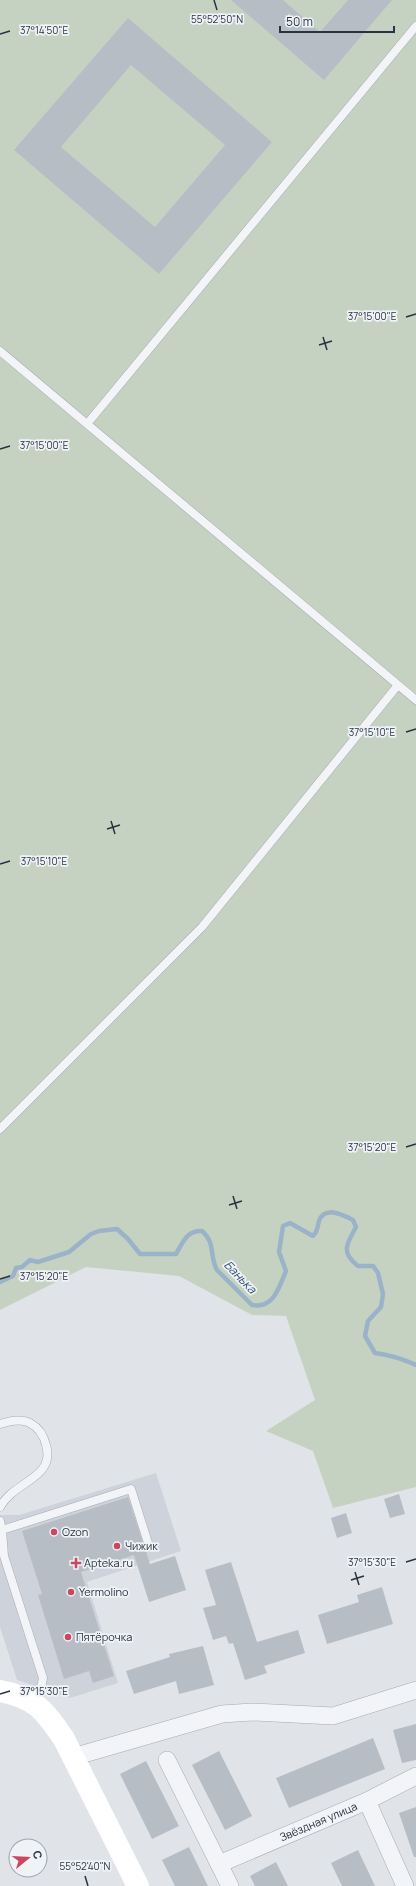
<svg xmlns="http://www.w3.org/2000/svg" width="416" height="1886" viewBox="0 0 416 1886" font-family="Manrope,sans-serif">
<rect width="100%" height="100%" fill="#e0e4e9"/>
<path fill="#ced3db" d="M156,1473l25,78 -94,31 31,101 -48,15 -53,-18 -17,-53v-112h19z"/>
<path fill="#c6d2c1" d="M0,0h416v1487l-83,21 -20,-57 -47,-20 49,-31 -29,-84 -34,-1 -73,-39 -93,-9 -86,43z"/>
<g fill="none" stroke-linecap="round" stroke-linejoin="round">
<path stroke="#9bb3c8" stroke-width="4.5" d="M0,1282l13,-6 3,-8 6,-1 8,-7 8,2 31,-10 22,-18 8,-3 18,-2 11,10 12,15h36c7,-12 11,-24 26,-23 14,12 7,25 15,39l35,35c22,4 27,-18 34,-34l-7,-19 4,-26 7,-3 23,13c5,-5 4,-8 6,-15 6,-16 24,-6 34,-1l3,7c-9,17 -16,25 2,39h15l5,7 5,21 -2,13 -13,14 -3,15 10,17c15,2 28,6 41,12"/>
</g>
<path fill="#b7bdc5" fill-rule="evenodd" d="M231,0h52l37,32 28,-32h44l-68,80z
M128,18l144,124 -113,132 -145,-124zM131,65l94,80 -70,82 -94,-80z
M399,1494l6,20 -15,4 -6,-19z
M128,1497l22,67 25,-8 11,34 -37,12 -15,-47 -53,17 33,104 -21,7 -4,-12 -25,8 -26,-84 4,-1 -20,-63z
M346,1513l6,20 -15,5 -6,-20z
M231,1562l26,80 41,-12 7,23 -41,13 3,7 -22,7 -12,-37 -4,1 -3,-8 -13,4 -10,-32 13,-3 -11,-35z
M382,1587l11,37 -66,20 -9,-29 41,-13 -2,-7z
M203,1646l11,39 -35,9 -3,-13 -42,13 -8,-23 44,-14 -1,-3z
M416,1724v36l-14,3 -9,-33z
M373,1738l12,31 -96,39 -13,-30z
M219,1751l33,65 -27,14 -33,-65z
M146,1761l33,65 -27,13 -32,-65z
M416,1807v50h-2l-15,-44z
M189,1847l19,39h-33l-13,-26z
M358,1850l17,36h-33l-11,-23z
M276,1862l12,24h-33l-5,-10z"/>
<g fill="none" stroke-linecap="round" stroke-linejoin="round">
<defs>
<path id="lane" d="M0,351l416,349
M87,424l329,-398
M0,1129l202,-202 196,-242
M0,1424c9,-3 21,-6 30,-1 9,5 14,13 16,22 10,33 -32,36 -46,62
M0,1521l2,9
M38,1704l5,-26 -39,-122 -2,-26 129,-41 18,57"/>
<g id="street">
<path d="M73,1757l149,-43 30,-2 81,4 83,-26"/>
<path d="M167,1760l63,126"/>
<path d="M367,1801l38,85"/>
<path id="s1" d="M219,1864l148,-63 49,-25"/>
</g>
</defs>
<use href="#lane" stroke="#a5abb3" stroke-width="9"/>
<use href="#street" stroke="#a5abb3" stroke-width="18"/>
<use href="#lane" stroke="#f2f4f7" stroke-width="8"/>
<use href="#street" stroke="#f2f4f7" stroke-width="17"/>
<path stroke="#fff" stroke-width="22" d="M0,1691c35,6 45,20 64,48l74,147"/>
</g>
<path fill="none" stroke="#293240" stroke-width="1.5" d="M214,0l3,10M0,34l10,-3M406,317l10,-3M323,337l4,13M319,345l13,-4M0,449l10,-3M406,732l10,-3M111,821l4,13M107,829l13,-4M0,864l10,-3M406,1147l10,-3M233,1196l4,13M229,1205l13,-4M0,1279l10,-3M406,1562l10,-3M355,1572l4,13M351,1580l13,-4M0,1694l10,-3M85,1876l3,10"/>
<g fill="#cb4760" stroke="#eff2f6" stroke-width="1.5">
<circle cx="54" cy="1532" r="4"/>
<circle cx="117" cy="1546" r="4"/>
<path d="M74 1557h4v4h4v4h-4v4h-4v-4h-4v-4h4z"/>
<circle cx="71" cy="1592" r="4"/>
<circle cx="68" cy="1637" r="4"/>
</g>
<g text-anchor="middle" stroke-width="3.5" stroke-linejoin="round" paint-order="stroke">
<g font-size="11" fill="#293240" stroke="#eff2f6" text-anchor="start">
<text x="62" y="1536">Ozon</text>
<text x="125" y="1550">Чижик</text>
<text x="84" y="1567">Apteka.ru</text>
<text x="79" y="1596">Yermolino</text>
<text x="76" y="1641">Пятёрочка</text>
</g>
<g font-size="11" fill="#293240" stroke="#eff2f6">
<text dy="4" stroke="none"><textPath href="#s1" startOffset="108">Звёздная улица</textPath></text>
</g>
<g font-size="12" font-style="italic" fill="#345273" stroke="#eff2f6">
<text transform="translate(240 1277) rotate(46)" y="4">Банька</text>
</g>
</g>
<g font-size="10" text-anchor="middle" fill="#293240" stroke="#eff2f6" stroke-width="3.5" stroke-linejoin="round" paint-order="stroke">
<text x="217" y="23">55°52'50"N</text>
<text x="44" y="34">37°14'50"E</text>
<text x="372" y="320">37°15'00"E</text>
<text x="44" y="449">37°15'00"E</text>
<text x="372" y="736">37°15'10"E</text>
<text x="44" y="865">37°15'10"E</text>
<text x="372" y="1151">37°15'20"E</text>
<text x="44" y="1280">37°15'20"E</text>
<text x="372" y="1566">37°15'30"E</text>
<text x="44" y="1695">37°15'30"E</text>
<text x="85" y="1870">55°52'40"N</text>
</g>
<g transform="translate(28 1858) rotate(72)"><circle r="19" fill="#eff2f6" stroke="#a0a5ad"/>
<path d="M0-3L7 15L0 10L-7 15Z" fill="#cb4760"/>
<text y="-6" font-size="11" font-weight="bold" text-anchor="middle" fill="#293240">С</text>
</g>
<path d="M280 26v6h114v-6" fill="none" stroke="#293240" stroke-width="2"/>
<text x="286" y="26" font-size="12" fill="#293240" stroke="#eff2f6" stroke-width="3" paint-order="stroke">50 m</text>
</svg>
